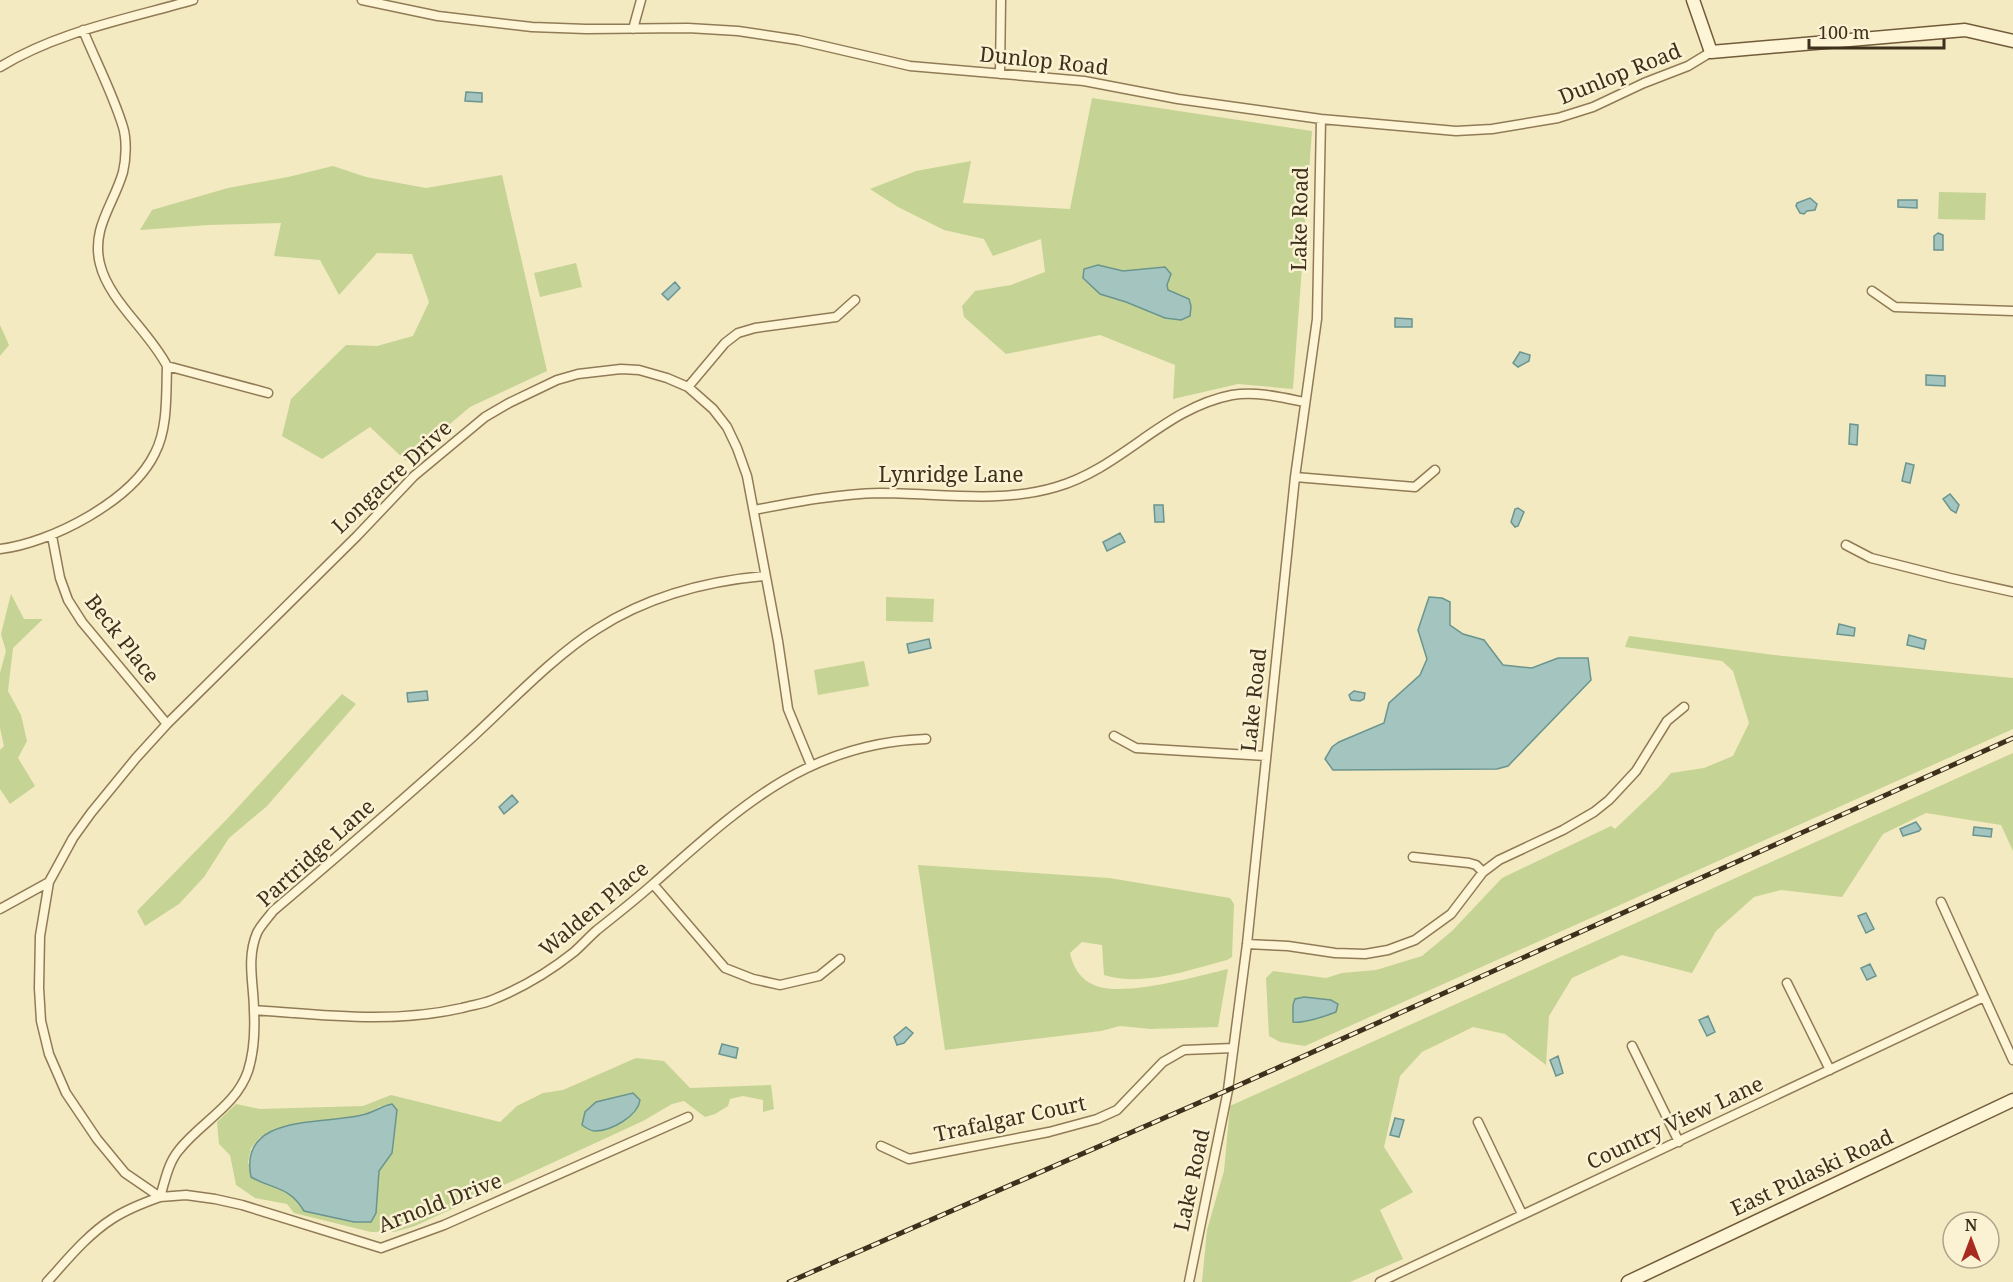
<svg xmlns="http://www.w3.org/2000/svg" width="2013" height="1282" viewBox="0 0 2013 1282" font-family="'Noto Serif',serif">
<rect width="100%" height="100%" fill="#f3eac1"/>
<path fill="#c5d394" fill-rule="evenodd" d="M1092,98l220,33 -19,258 -55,-5 -65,15 2,-34 -75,-30 -94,19 -42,-37 -2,-11 13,-15 36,-6 34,-13 -4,-33 -48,17 -9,-17 -40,-9 -46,-23 -28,-18 46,-18 55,-10 -8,42 107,6zM1098,265l25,6 48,3 -4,11 -2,33 -39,-16 -26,-8z
M333,166l33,11 60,11 76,-13 45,196 -77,36 -64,54 -36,-34 -48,32 -40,-23 9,-37 55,-54 31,1 36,-10 16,-34 -17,-48 -35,-1 -38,42 -19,-35 -46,-4 7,-33 -73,2 -68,5 12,-20 76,-22 60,-11z
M1939,192l47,1 -1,27 -47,-1z
M576,263l6,24 -42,10 -6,-24z
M0,325l9,20 -9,11v4z
M11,594l13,25h19l-30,29 -5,43 13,24 6,26 -9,17 17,28 -25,18 -10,-15v-39l4,-4 -4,-18v-55l6,-22 -5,-17z
M886,597l48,2 -1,23 -47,-1z
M1629,636l145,19 239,23v51l-708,317 -25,-4 -11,-6 -3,-58 7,-7 53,7 16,-5 34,-3 46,-14 30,-25 50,-53 109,-52 4,3 44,-42 12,-14 33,-5 29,-12 16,-33 -16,-52 -11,-10 -97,-14z
M864,661l5,25 -51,9 -4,-25z
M342,694l14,10 -89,102 -38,32 -25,39 -25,27 -34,22 -8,-15 92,-94z
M2013,753v98l-12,-26 -75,-12 -43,21 -41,63 -61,-7 -27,7 -38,34 -24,42 -70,-18 -50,23 -23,38 -3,49 -41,-31 -32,-7 -51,25 -22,24 -16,71 29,45 -33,18 23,49 -53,23h-148l5,-52 17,-59 6,-65z
M918,865l191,13 121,20 4,6 -2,53 -5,3c-39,10 -83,27 -123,15l-2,-30 -20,-3 -12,11c3,14 10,26 24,32 27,13 104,-9 134,-16l-10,58 -67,2 -31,-3 -19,5 -156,19z
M636,1058l28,3 26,27 81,-3 3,24 -11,3v-12l-20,-4 -13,3 -2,7 -13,8 -10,3 -21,-16 -12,3 -29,17 -228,105 -21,6h-23l-77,-19 -7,-9 -32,-6 -19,-13 -6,-30 -11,-11 -2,-22 19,-18 24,5 103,-3 28,-11 109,27 17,-16 26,-13 20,-3zM381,1106l13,32 -2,15 -13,18 -3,42 -79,-14 -49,-36 3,-15 9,-11 105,-22z"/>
<path fill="#a4c5bf" stroke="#6a958f" stroke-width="1.5" d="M466,92l16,1v9l-17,-1z
M1810,198l7,6 -2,6 -8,1 -3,3 -4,-1 -4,-7 1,-3z
M1898,200h19v8l-19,-1z
M1938,233l5,2v15h-9v-14z
M1098,265l25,6 42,-4 6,7 -4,11 1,5 21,9 2,7 -1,10 -9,4 -16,-2 -39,-16 -26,-8 -17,-16 1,-9z
M675,282l5,6 -12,12 -6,-6z
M1395,318l17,1v8h-17z
M1520,352l10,3 -1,6 -11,6 -5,-4z
M1926,375l19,1v10l-19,-1z
M1850,424l8,1 -1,20 -8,-1z
M1906,463l8,2 -4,18 -8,-2z
M1950,494l9,11 -3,8 -5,-3 -8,-11z
M1154,505h9l1,17h-9z
M1518,508l6,4 -6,14 -3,1 -4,-5 4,-13z
M1120,533l5,9 -18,9 -4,-9z
M1429,597l13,1 8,4v23l13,9 21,6 19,25 29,3 26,-10h30l3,22 -83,86 -11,3 -164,1 -8,-11 7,-12 7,-5 45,-19 5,-20 31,-28 7,-16 -9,-29z
M1839,624l16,4 -1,8 -17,-2z
M1909,635l17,5 -2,9 -17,-4z
M929,639l2,9 -22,5 -2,-9z
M427,691l1,9 -20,2 -1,-9z
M1354,691l11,2 -1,6 -4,2 -9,-1 -2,-5z
M512,795l6,7 -14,12 -5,-7z
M1916,822l5,7 -2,2 -16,5 -3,-7z
M1974,827l18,2 -1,8 -18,-2z
M1866,913l8,16 -8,4 -8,-17z
M1870,964l6,12 -9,4 -6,-12z
M1304,997l27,3 7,4 -2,8c-10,4 -34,12 -43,10v-17l2,-6z
M1708,1016l7,16 -8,4 -8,-16z
M906,1027l7,6 -9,10 -7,2 -3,-8z
M722,1044l16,4 -2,10 -17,-4z
M1558,1056l5,17 -7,3 -6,-16z
M633,1093l7,7c-2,16 -29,31 -45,31 -4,0 -9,-3 -13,-6l3,-13 11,-10z
M392,1104l5,6 -5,43 -13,18 -3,42 -5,9h-17l-50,-11c-15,-25 -30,-21 -53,-34 -13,-64 72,-52 111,-62 11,-2 19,-9 30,-11z
M1395,1118l9,2 -5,17 -9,-2z"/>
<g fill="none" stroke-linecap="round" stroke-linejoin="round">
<defs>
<path id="minor" d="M362,0l76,16 94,11 54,2 102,-1 50,3 60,9 112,26 174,15 94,18 143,20 135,12 36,-2 66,-11 35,-11 51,-24 44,-17 23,-14
M633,29l8,-29
M83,30c13,32 30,64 40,97 4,13 3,32 0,45 -9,32 -32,56 -23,92 9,37 49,67 67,102l101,27
M0,67c59,-36 128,-48 193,-67
M1000,74l1,-74
M1872,291l23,16 118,4
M688,387l37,-44 13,-10 17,-5 81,-11 19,-17
M1295,477l120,10 20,-17
M754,510c42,-8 83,-16 126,-17 58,0 119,11 176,-6 66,-19 108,-79 176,-92 24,-4 48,2 72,7
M52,536l8,42 8,22 14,22 85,102
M1846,545l25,13 79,20 63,14
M0,549c51,-6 132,-48 155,-96 13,-25 11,-59 12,-87
M1114,736l22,12 130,8
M1413,857l56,6 7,2 7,7
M49,882l-9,54 -1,52 2,33 8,33 17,39 31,46 28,34 35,24 26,-2 29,4 27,6 139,43 63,-23 244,-108
M653,884l72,84 28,11 27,6 39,-9 21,-17
M1941,902l72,158
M0,909l49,-27 24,-44 18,-25 45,-55 31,-34 190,-188 57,-60 71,-59 24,-14 48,-23 21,-6 43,-5 18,1 28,8 21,9 25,22 14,18 10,21 10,28 31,165 10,68 23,56
M1247,944l41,2 47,7 30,1 23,-4 27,-10 36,-26 32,-42 16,-12 64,-30 31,-18 15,-12 27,-29 31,-50 17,-14
M1787,983l43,87
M254,1010c70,5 138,14 208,-2 10,-3 21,-4 30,-8 30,-12 57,-28 82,-48 8,-7 15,-15 23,-22 19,-15 38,-30 56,-46 85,-75 153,-141 273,-145
M1632,1046l47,96
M1478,1122l44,92
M881,1146l28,13 140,-27 48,-13 20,-9 46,-48 21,-12 49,-2
M47,1282c20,-22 40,-47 65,-63 15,-10 31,-16 48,-22 5,-16 8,-34 19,-47 22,-28 57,-44 69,-79 6,-19 7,-41 6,-60 0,-26 -8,-52 3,-78 3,-7 11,-15 16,-22 65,-55 130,-111 193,-168 40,-36 86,-86 131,-114 50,-32 110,-48 168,-53
M1189,1282l39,-192 19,-146 48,-467 22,-158 4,-200
M1380,1282l604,-285"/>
<path id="secondary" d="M1693,0l18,52 254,-22 48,11
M1628,1282l385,-182"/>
</defs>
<use href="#minor" stroke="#907b56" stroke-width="11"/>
<use href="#secondary" stroke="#725b39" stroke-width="15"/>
<use href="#minor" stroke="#fdf5d6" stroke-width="8"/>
<use href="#secondary" stroke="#fdf5d6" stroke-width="12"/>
<defs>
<path id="rail" d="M789,1282l439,-192 785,-352"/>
</defs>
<use href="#rail" stroke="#3e301c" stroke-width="5"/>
<use href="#rail" stroke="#faf2d2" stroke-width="3" stroke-dasharray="9" stroke-linecap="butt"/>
</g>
<g text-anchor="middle" stroke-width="5" stroke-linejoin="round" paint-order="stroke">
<g font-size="21" fill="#3e301c" stroke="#faf2d2">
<text transform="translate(1044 61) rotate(6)" y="7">Dunlop Road</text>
<text transform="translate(1620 74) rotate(-22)" y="7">Dunlop Road</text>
<text transform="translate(1300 219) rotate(-89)" y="7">Lake Road</text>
<text x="951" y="482">Lynridge Lane</text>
<text transform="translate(392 477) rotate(-43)" y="7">Longacre Drive</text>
<text transform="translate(122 639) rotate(52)" y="7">Beck Place</text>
<text transform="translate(1254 700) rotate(-84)" y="7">Lake Road</text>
<text transform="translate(316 853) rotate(-42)" y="7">Partridge Lane</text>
<text transform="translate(594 909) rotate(-40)" y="7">Walden Place</text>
<text transform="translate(1010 1119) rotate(-12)" y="7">Trafalgar Court</text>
<text transform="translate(1675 1123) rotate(-25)" y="7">Country View Lane</text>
<text transform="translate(1812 1173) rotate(-25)" y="7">East Pulaski Road</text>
<text transform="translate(1192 1180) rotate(-78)" y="7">Lake Road</text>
<text transform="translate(440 1203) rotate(-21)" y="7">Arnold Drive</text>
</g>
</g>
<g transform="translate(1971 1240)"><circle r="28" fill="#faf2d2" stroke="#afa489" stroke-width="1.5"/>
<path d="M0-4.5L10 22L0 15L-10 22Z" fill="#a72b1e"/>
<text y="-9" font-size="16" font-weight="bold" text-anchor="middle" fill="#3e301c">N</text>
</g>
<path d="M1809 39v9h135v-9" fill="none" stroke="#3e301c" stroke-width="3"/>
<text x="1818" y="39" font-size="18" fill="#3e301c" stroke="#faf2d2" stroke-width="4.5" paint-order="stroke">100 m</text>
</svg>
